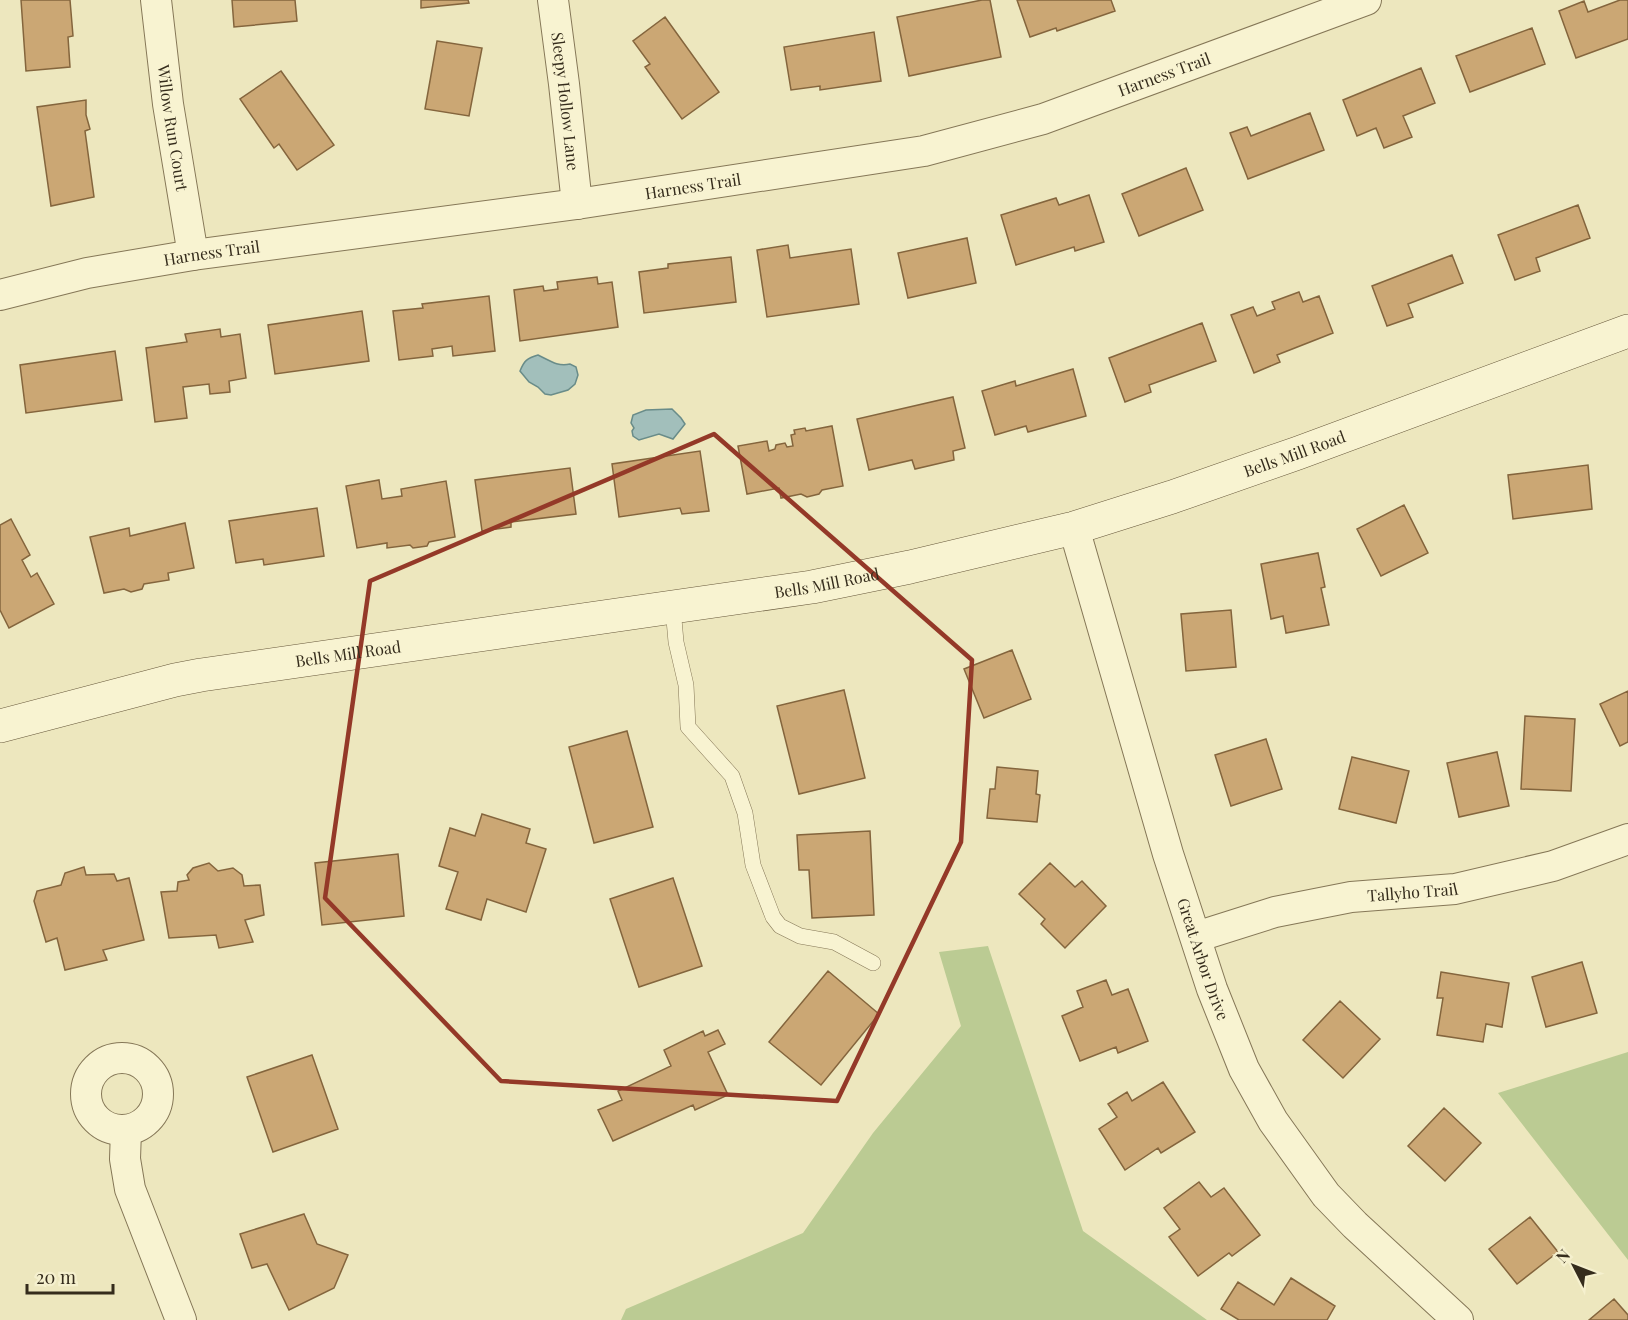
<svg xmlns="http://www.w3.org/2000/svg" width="1628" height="1320" viewBox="0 0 1628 1320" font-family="'Playfair Display',serif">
<rect width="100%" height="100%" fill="#ede7be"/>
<path fill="#bbcb93" d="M988,946l95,285 124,89h-586l5,-11 177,-76 70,-100 88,-107 -22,-74z
M1628,1052v208l-130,-167z"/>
<path fill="#a2bfbb" stroke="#698c89" stroke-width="1.5" d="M538,355c11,5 19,12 32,9l6,3 2,8 -3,9 -7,6 -17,5 -6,-1 -7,-7 -9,-5 -9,-11c4,-10 7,-13 18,-16z
M672,409l9,9 4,6 -12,15 -14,-5 -20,6 -6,-4 -1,-5 2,-3 -3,-5 2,-8 13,-5z"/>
<path fill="#cba774" stroke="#84653d" stroke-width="1.5" d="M21,0h49l3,36 -5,1 2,30 -44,4z
M232,0h63l2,21 -63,6z
M421,0h47l1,3 -48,5z
M982,0h8l11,57 -92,19 -12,-59z
M1017,0h94l4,11 -58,20 -1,-3 -26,9z
M1620,0h8v39l-52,19 -17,-47 25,-10 4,11z
M665,17l54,75 -37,27 -37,-52 5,-3 -17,-23z
M1532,28l13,36 -75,28 -14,-36z
M874,32l7,49 -61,9v-4l-29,4 -7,-43z
M437,41l45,7 -13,68 -44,-7z
M1421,68l14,35 -32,13 9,21 -28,11 -8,-20 -19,8 -14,-36z
M281,71l53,74 -37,25 -18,-26 -5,4 -34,-49z
M86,100v15l4,14 -5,2 9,66 -43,9 -14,-99z
M1310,113l14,37 -76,29 -18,-46 17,-6 4,9z
M1186,168l17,42 -64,26 -17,-42z
M1089,195l15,47 -29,9 -1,-4 -58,18 -15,-50 55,-17 3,7z
M1578,205l12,33 -54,20 4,13 -25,9 -17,-45z
M967,238l9,45 -68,15 -10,-45z
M788,245l2,13 61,-9 8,55 -92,13 -10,-67z
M1452,255l11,28 -55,21 5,13 -26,9 -15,-40z
M731,257l5,45 -92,11 -5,-41 29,-4v-4z
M597,277l1,7 14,-2 6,45 -98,14 -6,-51 29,-4 1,5 14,-2 -1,-7z
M1299,292l4,10 16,-6 14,37 -56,22 3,7 -26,11 -23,-58 22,-8 4,9 18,-7 -3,-7z
M489,296l6,55 -42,5 -1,-10 -20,3 1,7 -34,4 -6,-49 30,-3 -1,-4z
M362,311l7,50 -94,13 -7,-49z
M1202,323l14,38 -67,24 2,7 -26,10 -16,-44z
M220,329l1,8 19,-3 6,44 -17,3 1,11 -20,2 -1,-10 -26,3 4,31 -32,4 -9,-74 41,-6 -2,-8z
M115,351l7,49 -96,13 -6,-48z
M1073,369l13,47 -58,16 -2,-6 -31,9 -13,-44 33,-10 1,5z
M953,397l12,51 -12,3 1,9 -39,9 -3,-9 -43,10 -12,-51z
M832,426l11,60 -21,4 -3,4 -12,3 -6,-3 -20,4 -2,-10 -32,6 -9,-48 29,-5 2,10 6,-2 1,-4 9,-2 2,4 6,-1 -2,-11 4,-1 -1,-4 11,-2 1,3z
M700,451l9,60 -27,3 -2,-6 -61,9 -7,-53z
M1588,465l4,44 -79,10 -5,-44z
M570,468l6,46 -65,8v5l-29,4 -7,-51z
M379,480l3,19 20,-3 -1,-7 45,-8 9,56 -26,5 -2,4 -14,2 -3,-3 -23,3v-5l-30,5 -11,-62z
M1404,505l24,48 -47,23 -24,-47z
M317,508l7,48 -60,9 -1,-6 -27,4 -7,-42z
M11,519l19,36 -8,5 9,17 6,-4 17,31 -45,24 -9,-18v-85z
M185,523l9,45 -26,5 1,7 -25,4 -2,5 -11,3 -7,-3 -20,4 -14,-56 39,-9 1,8z
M1318,553l7,34 -4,1 8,37 -43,8 -3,-17 -12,3 -10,-55z
M1231,610l5,57 -50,4 -5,-57z
M1012,650l19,49 -47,19 -20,-49z
M844,690l21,88 -66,16 -22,-88z
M1628,691v51l-8,4 -20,-42z
M1525,716l50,3 -4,72 -50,-2z
M627,731l26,96 -59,16 -25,-96z
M1266,739l16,50 -51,17 -16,-51z
M1497,752l12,54 -50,11 -12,-54z
M1352,757l57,14 -13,52 -57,-14z
M997,767l41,4 -2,23 4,1 -3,27 -50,-4 3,-29h5z
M482,814l48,15 -4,14 20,6 -20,63 -39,-13 -6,21 -35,-11 12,-37 -19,-6 11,-38 25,8z
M870,831l4,84 -62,3 -3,-48h-10l-2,-35z
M398,854l6,62 -82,9 -7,-62z
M209,863l9,8 15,-3 9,7 2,11 16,-1 4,30 -19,5 8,22 -34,6 -3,-13 -47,3 -8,-46 16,-1 1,-9 11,-2 -2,-5 6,-7z
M1050,863l25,24 7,-6 24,25 -41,42 -24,-24 4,-5 -26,-25z
M84,867l2,8 28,-1 3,7 12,-3 15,62 -41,10 4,10 -42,10 -8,-32 -11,4 -12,-41 3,-10 24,-6 4,-12z
M673,878l29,88 -63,21 -29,-88z
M1582,962l15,51 -51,14 -14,-50z
M828,971l51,43 -58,71 -52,-43z
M1441,972l68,11 -7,44 -16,-3 -3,18 -46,-7 6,-37h-6z
M1106,980l6,15 16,-6 20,52 -30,12 -2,-6 -36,14 -18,-45 21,-9 -6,-16z
M1340,1001l40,38 -37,39 -40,-38z
M718,1030l7,14 -17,8 20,43 -33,15 -2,-5 -80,36 -15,-31 24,-10 -4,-9 53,-25 -7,-16 39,-19 2,5z
M312,1055l26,74 -65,23 -26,-75z
M1163,1082l32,50 -34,21 -3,-5 -33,22 -26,-41 18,-12 -9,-13 19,-12 5,9z
M1444,1108l37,35 -36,38 -37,-35z
M1199,1182l12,15 13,-9 36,47 -28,21 -3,-3 -31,23 -29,-39 11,-8 -16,-21z
M304,1214l13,30 31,11 -14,33 -45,22 -22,-46 -15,4 -12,-34z
M1530,1217l28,35 -41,32 -28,-35z
M1291,1278l44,28 -8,14h-88l-18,-11 17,-27 36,23z
M1614,1299l14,16v5h-39z"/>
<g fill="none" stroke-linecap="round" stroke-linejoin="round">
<defs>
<path id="lane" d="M673,608l3,34 10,43 2,42 44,49 13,37 8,52 20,52 7,9 20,10 34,6 39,21"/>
<g id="street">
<path id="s1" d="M156,0l12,104 25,151"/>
<path id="s2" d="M553,0l11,84 13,120"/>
<path id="s3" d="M0,295l87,-22 106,-18 384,-51 347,-53 119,-32 323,-119"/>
<path id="s4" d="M1074,528l94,326 44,135 32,80 29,52 53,74 29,30 103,95"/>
<path id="s5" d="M1196,937l79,-25 76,-15 104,-8 98,-23 75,-27"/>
<circle cx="122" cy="1094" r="36"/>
<path d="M126,1130l-1,29 5,30 51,131"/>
</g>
<g id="secondary">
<path id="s6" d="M0,726l175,-46 26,-5 611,-88 98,-20 164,-39 98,-31 126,-44 330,-122"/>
</g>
</defs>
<use href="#lane" stroke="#857757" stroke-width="16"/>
<use href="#street" stroke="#857757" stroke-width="32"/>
<use href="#secondary" stroke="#67583b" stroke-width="34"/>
<use href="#lane" stroke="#f8f3d1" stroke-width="15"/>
<use href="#street" stroke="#f8f3d1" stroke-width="30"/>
<use href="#secondary" stroke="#f8f3d1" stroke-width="33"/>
</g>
<path fill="none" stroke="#943928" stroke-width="4.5" stroke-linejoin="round" d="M714,434l258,226 -11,182 -124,259 -336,-20 -176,-183 45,-317z"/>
<g text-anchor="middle" stroke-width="4.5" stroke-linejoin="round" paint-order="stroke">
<g font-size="16" fill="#352c1c" stroke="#f5f0ce">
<text dy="6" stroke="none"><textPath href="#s3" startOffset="1188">Harness Trail</textPath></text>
<text dy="6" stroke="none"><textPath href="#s2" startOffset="102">Sleepy Hollow Lane</textPath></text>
<text dy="6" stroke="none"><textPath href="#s1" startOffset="129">Willow Run Court</textPath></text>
<text dy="6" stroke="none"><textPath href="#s3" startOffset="702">Harness Trail</textPath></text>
<text dy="6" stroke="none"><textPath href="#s3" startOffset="216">Harness Trail</textPath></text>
<text dy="6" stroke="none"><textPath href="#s6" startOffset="1326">Bells Mill Road</textPath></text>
<text dy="6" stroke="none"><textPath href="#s6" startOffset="840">Bells Mill Road</textPath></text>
<text dy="6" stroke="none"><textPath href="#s6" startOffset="356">Bells Mill Road</textPath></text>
<text dy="6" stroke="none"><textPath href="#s5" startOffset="222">Tallyho Trail</textPath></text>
<text dy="6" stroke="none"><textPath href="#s4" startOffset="450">Great Arbor Drive</textPath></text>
</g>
</g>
<g transform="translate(1574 1266) rotate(312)" stroke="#f5f0ce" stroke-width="4.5" paint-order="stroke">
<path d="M0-4.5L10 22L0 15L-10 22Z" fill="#352c1c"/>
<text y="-9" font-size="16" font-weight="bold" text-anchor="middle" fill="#352c1c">N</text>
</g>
<path d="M27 1284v9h86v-9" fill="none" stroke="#352c1c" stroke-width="3"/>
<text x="36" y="1284" font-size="18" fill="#352c1c" stroke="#f5f0ce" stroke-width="4.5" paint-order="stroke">20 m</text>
</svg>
